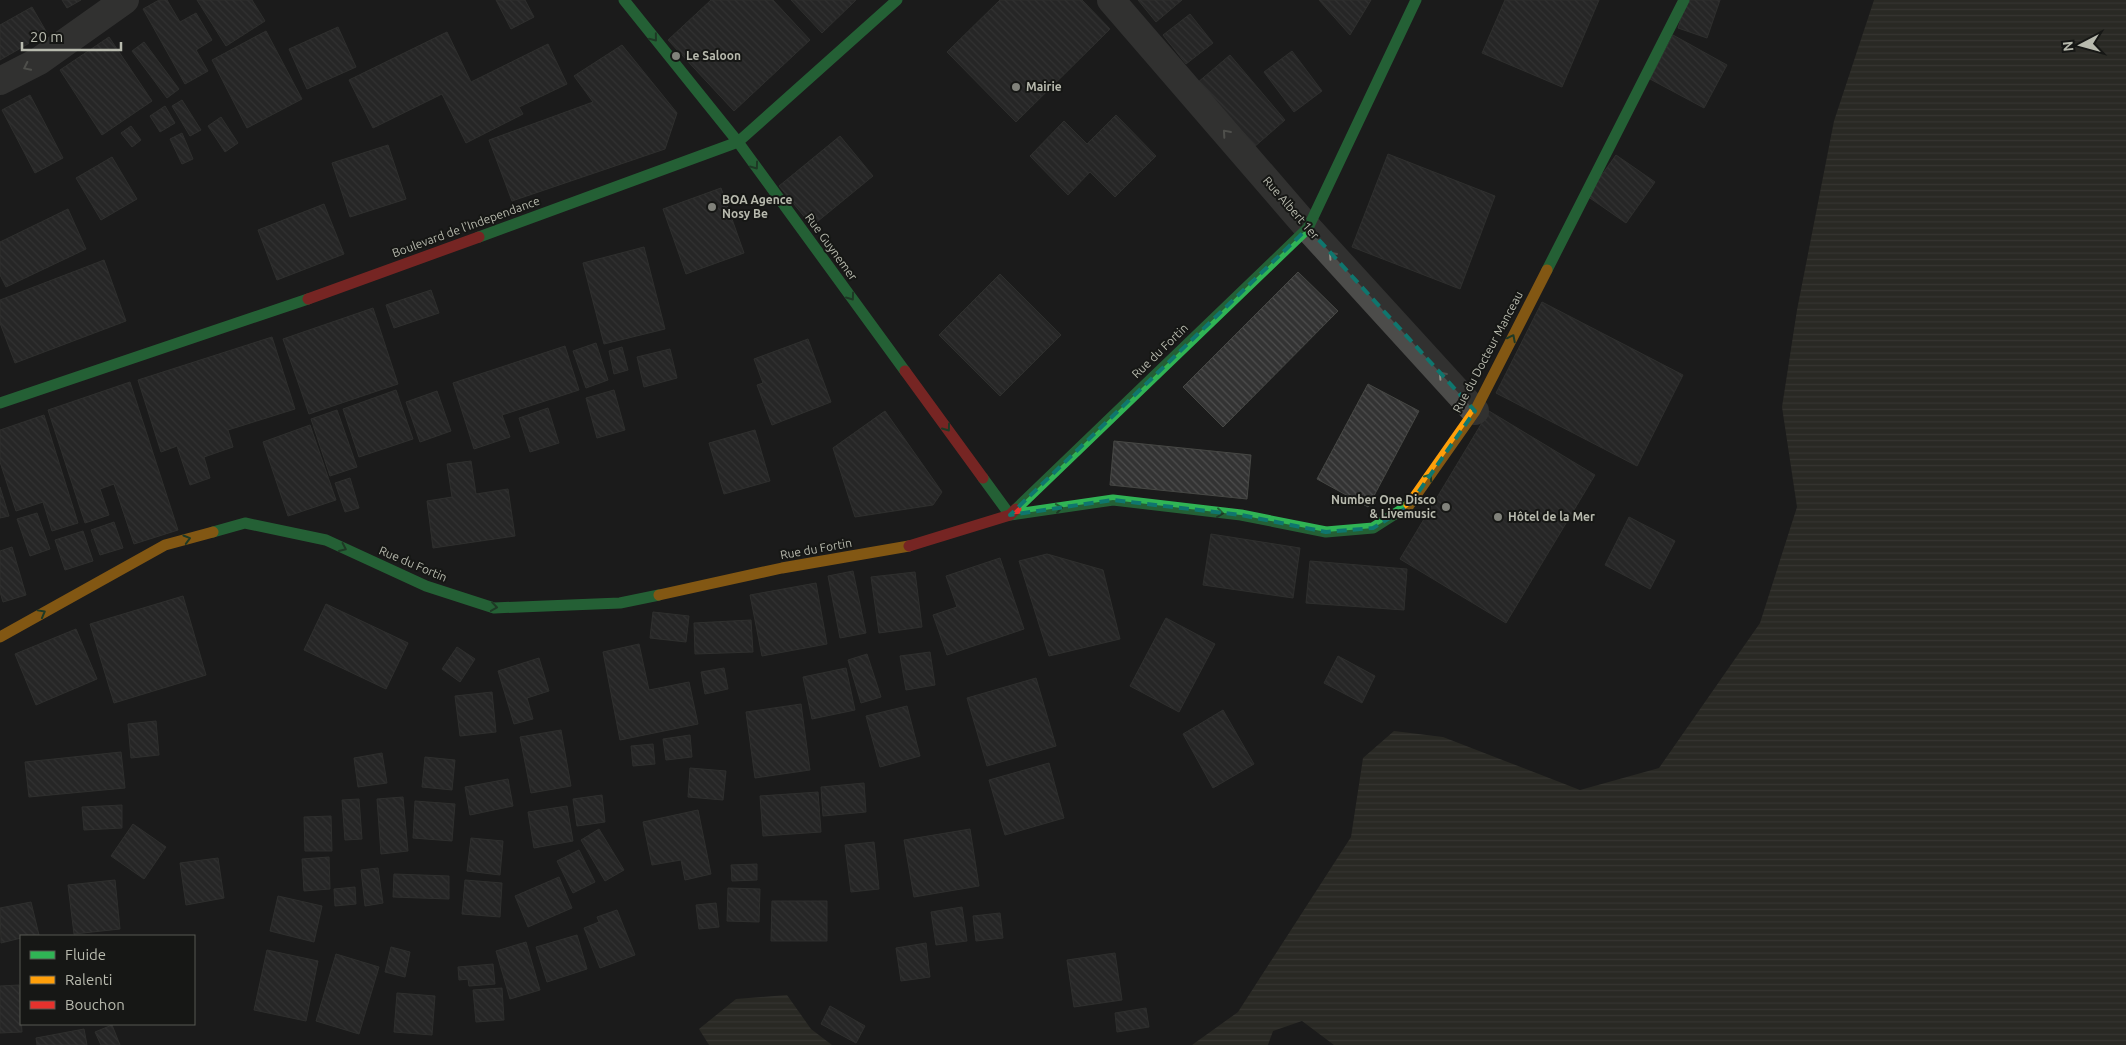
<svg xmlns="http://www.w3.org/2000/svg" width="2126" height="1045" viewBox="0 0 2126 1045" font-family="Ubuntu,sans-serif">
<defs>
<pattern id="water-rules" width="6" height="5" patternUnits="userSpaceOnUse" patternTransform="scale(1.25)"><rect width="6" height="5" fill="#3b3a2f"/><path d="M0 2.5h6" fill="none" stroke="#55544b"/></pattern>
<pattern id="building-back-hatch" width="6" height="6" patternUnits="userSpaceOnUse" patternTransform="scale(1.25)"><rect width="6" height="6" fill="#333"/><path d="M-1 5l2 2M0 0l6 6M5-1l2 2" fill="none" stroke="#4e4e4e"/></pattern>
</defs>
<rect width="100%" height="100%" fill="#1b1b1b"/>
<path fill="url(#water-rules)" d="M1874,0h252v1045h-792l-32,-24 -29,10 -5,14h-76l46,-33 113,-175 12,-79 31,-27 49,6 137,53 79,-22 101,-145 37,-116 -15,-100 15,-97 37,-189z
M787,995l24,34 21,16h-123l-10,-16 37,-30z"/>
<path fill="url(#building-back-hatch)" stroke="#464744" d="M62,0h19l-14,8z
M159,0h8l13,22 16,-9 16,27 -16,10 12,21 -23,13 -42,-75z
M197,0h55l13,21 -39,25z
M496,0h29l9,17 -23,12z
M711,0h62l37,40 -76,71 -66,-71z
M791,0h65l-34,33z
M1000,0h82l28,29 -94,93 -69,-70z
M1138,0h44l-26,22z
M1319,0h52l-21,35z
M1505,0h94l-37,87 -80,-34z
M1687,0h33l-13,38 -29,-10z
M32,7l15,26 -47,27v-35z
M1190,14l23,29 -27,21 -23,-29z
M338,27l18,40 -49,22 -18,-40z
M266,31l36,68 -55,29 -35,-68z
M447,32l24,50 77,-38 19,40 -48,23 4,7 -57,29 -24,-49 -69,34 -24,-48z
M1673,35l54,30 -23,43 -54,-29z
M109,37l43,64 -50,34 -42,-65z
M144,42l35,47 -12,9 -35,-47z
M622,45l55,68 -12,36 -153,52 -23,-61 104,-38 -19,-26z
M1292,51l30,40 -28,21 -30,-40z
M1230,55l55,65 -32,28 -56,-65z
M30,95l33,63 -28,15 -33,-63z
M182,100l19,30 -11,6 -18,-30z
M165,106l10,17 -15,9 -10,-16z
M1116,115l40,41 -41,41 -25,-25 -22,23 -38,-39 34,-35 23,23z
M221,117l17,26 -13,9 -17,-26z
M131,126l10,14 -9,7 -11,-14z
M182,133l11,26 -11,5 -12,-25z
M840,136l33,40 -61,50 -33,-40z
M388,145l18,54 -56,18 -18,-54z
M1388,154l107,42 -35,93 -108,-42z
M1616,155l39,27 -29,41 -39,-27z
M112,157l25,42 -36,21 -25,-42z
M721,188l23,65 -58,21 -23,-65z
M324,204l20,50 -67,26 -19,-50z
M68,209l18,40 -80,38 -6,-12v-33z
M644,247l21,82 -61,15 -21,-81z
M104,260l22,61 -111,42 -15,-40v-23z
M1298,272l40,39 -115,116 -40,-40z
M1000,274l61,61 -61,61 -61,-61z
M431,290l8,23 -45,15 -8,-23z
M1542,302l141,73 -46,91 -141,-73z
M373,308l25,76 -89,30 -26,-75z
M272,337l23,72 -67,21 5,17 -29,10 6,21 -20,7 -13,-39 -16,6 -23,-72z
M808,339l23,63 -59,23 -15,-40 6,-2 -9,-24z
M596,343l12,37 -22,8 -13,-37z
M565,346l14,44 -77,25 8,22 -36,12 -21,-66z
M622,347l6,23 -14,4 -5,-23z
M670,349l7,29 -33,9 -7,-30z
M130,382l48,148 -44,14 -20,-60 -14,5 9,26 -24,8 -37,-113z
M1368,384l51,27 -51,96 -51,-28z
M396,390l17,49 -54,18 -16,-48z
M614,390l11,40 -28,8 -11,-40z
M437,391l14,40 -31,11 -14,-40z
M548,408l11,35 -29,9 -11,-34z
M337,410l20,57 -27,9 -19,-57z
M885,411l57,81 -9,13 -78,12 -22,-69z
M1489,411l106,64 -89,148 -106,-64z
M44,415l34,108 -26,8 -9,-29 -27,9 -16,-49v-32z
M310,425l26,75 -48,16 -25,-74z
M755,430l15,51 -46,13 -15,-51z
M1114,441l137,14 -4,44 -137,-14z
M471,461l5,33 32,-5 7,47 -82,12 -6,-47 25,-4 -5,-33z
M350,478l9,30 -14,4 -10,-29z
M0,487l9,29 -9,2z
M37,513l13,36 -20,7 -13,-37z
M1629,517l46,24 -25,48 -45,-24z
M114,522l9,26 -23,7 -9,-25z
M83,531l10,30 -28,9 -10,-30z
M1211,534l89,14 -7,50 -90,-13z
M12,547l14,48 -23,7 -3,-10v-41z
M1047,554l56,16 17,69 -71,17 -30,-95z
M1000,558l24,71 -77,26 -14,-40 24,-8 -11,-31z
M1310,561l97,8 -3,41 -98,-7z
M853,571l13,62 -26,5 -12,-62z
M915,572l7,55 -43,6 -8,-56z
M816,583l11,61 -65,12 -12,-61z
M183,596l23,79 -92,28 -24,-79z
M326,604l82,39 -22,46 -82,-39z
M653,612l36,4 -3,26 -36,-4z
M1166,618l49,26 -36,68 -49,-26z
M751,620l2,32 -58,2 -1,-31z
M76,629l21,50 -61,26 -21,-51z
M639,644l10,46 40,-8 9,42 -78,16 -17,-88z
M457,647l18,12 -15,23 -18,-13z
M930,652l5,33 -29,5 -6,-34z
M867,654l14,43 -20,6 -13,-43z
M1338,656l37,20 -13,27 -38,-20z
M539,658l10,33 -22,7 6,21 -19,5 -16,-53z
M724,668l4,21 -23,5 -4,-22z
M846,668l9,42 -43,9 -9,-42z
M1036,678l20,68 -69,20 -20,-68z
M492,692l4,40 -36,4 -5,-40z
M801,704l9,66 -55,8 -9,-66z
M907,706l13,50 -40,11 -14,-51z
M1223,710l31,54 -41,24 -30,-54z
M156,721l3,34 -28,3 -3,-34z
M561,730l10,56 -40,7 -11,-56z
M690,735l2,22 -26,3 -3,-21z
M653,744l2,20 -22,2 -2,-20z
M121,752l4,36 -96,9 -4,-35z
M382,753l5,30 -29,4 -4,-29z
M425,757l30,3 -3,30 -30,-3z
M1049,763l15,55 -59,17 -16,-55z
M690,768l36,3 -3,29 -35,-3z
M508,779l5,27 -43,9 -5,-28z
M864,783l2,29 -43,4 -2,-29z
M818,792l3,40 -58,4 -3,-40z
M602,795l3,27 -28,4 -4,-27z
M403,797l5,54 -27,3 -4,-55z
M359,799l3,40 -17,1 -3,-40z
M415,801l40,3 -3,37 -39,-3z
M122,805v23l-38,2 -2,-23z
M567,806l6,35 -39,7 -6,-36z
M698,810l13,64 -26,6 -4,-20 -29,5 -9,-43z
M331,816l1,35h-27l-1,-34z
M133,824l33,23 -22,32 -33,-23z
M599,829l25,41 -19,11 -24,-41z
M970,829l9,57 -65,11 -10,-57z
M471,838l32,3 -3,34 -33,-4z
M874,842l5,47 -28,3 -6,-47z
M579,850l16,32 -22,11 -16,-32z
M329,857l1,32 -26,2 -2,-32z
M218,858l6,40 -38,7 -6,-42z
M757,864v16l-25,1 -1,-16z
M378,868l5,35 -18,3 -4,-36z
M394,874l55,2v23l-56,-2z
M559,877l13,31 -44,19 -13,-31z
M115,880l5,49 -46,5 -6,-49z
M465,880l37,3 -2,34 -38,-3z
M355,887l1,17 -21,2 -1,-17z
M728,888l32,1 -1,33 -32,-1z
M278,896l44,10 -8,36 -44,-11z
M772,901h55v40h-56z
M31,902l8,33 -18,1v2l-20,5 -1,-35z
M716,903l3,24 -20,2 -3,-24z
M962,907l5,34 -31,4 -5,-33z
M617,910l18,45 -35,13 -16,-40 15,-6 -2,-5z
M1000,913l3,25 -27,3 -3,-25z
M577,935l10,34 -40,13 -11,-35z
M526,942l14,48 -30,9 -14,-48z
M926,943l4,34 -29,4 -5,-33z
M391,947l19,5 -5,25 -20,-5z
M267,950l51,11 -12,60 -52,-11z
M1115,953l7,47 -48,7 -7,-47z
M336,954l43,13 -20,67 -43,-13z
M493,964l2,20 -26,2 -1,-7 -9,1 -1,-13z
M19,985l3,47 -22,1v-47z
M502,988l2,32 -28,2 -3,-32z
M397,993l38,3 -3,39 -38,-3z
M830,1006l35,20 -9,17 -35,-19z
M1146,1008l3,19 -32,5 -2,-19z
M112,1025l8,20h-19l-6,-13z
M84,1029l3,16h-50l-1,-7z"/>
<g fill="none" stroke-linecap="round" stroke-linejoin="round">
<path stroke="#4c4c4a" stroke-width="28" d="M1111,0l197,228 167,183
M0,81l39,-20 86,-61"/>
<path stroke="#30b455" stroke-width="11" d="M624,0l114,142 167,229
M479,237l259,-95 159,-142
M1547,270l137,-270
M0,403l308,-104
M983,478l27,37 103,-15 128,15 85,17 47,-4 36,-23
M1016,509l292,-281 108,-228
M213,532l32,-9 81,17 100,46 68,22 126,-5 39,-8"/>
<path stroke="#ff9f0a" stroke-width="11" d="M1409,505l66,-94 72,-141
M659,595l123,-27 127,-22
M0,637l165,-92 48,-13"/>
<path stroke="#e5322d" stroke-width="11" d="M308,299l171,-62
M905,371l78,107
M909,546l101,-31 6,-6"/>
</g>
<defs><path id="oneway-chevron" d="M-2-3.5L2.5 0L-2 3.5" fill="none" stroke-width="1.6" stroke-linecap="round" stroke-linejoin="round" transform="scale(1.25)"/></defs>
<g stroke="#225e32">
<use href="#oneway-chevron" transform="translate(654 38) rotate(51)"/>
<use href="#oneway-chevron" transform="translate(755 166) rotate(54)"/>
<use href="#oneway-chevron" transform="translate(851 297) rotate(54)"/>
<use href="#oneway-chevron" transform="translate(1512 338) rotate(-63)"/>
<use href="#oneway-chevron" transform="translate(947 428) rotate(54)"/>
<use href="#oneway-chevron" transform="translate(1429 477) rotate(-55)"/>
<use href="#oneway-chevron" transform="translate(1059 508) rotate(-8)"/>
<use href="#oneway-chevron" transform="translate(1220 513) rotate(7)"/>
<use href="#oneway-chevron" transform="translate(187 539) rotate(-16)"/>
<use href="#oneway-chevron" transform="translate(343 548) rotate(25)"/>
<use href="#oneway-chevron" transform="translate(494 607) rotate(8)"/>
<use href="#oneway-chevron" transform="translate(42 613) rotate(-29)"/>
</g>
<g stroke="#8d8e86">
<use href="#oneway-chevron" transform="translate(27 67) rotate(154)"/>
<use href="#oneway-chevron" transform="translate(1226 133) rotate(-131)"/>
<use href="#oneway-chevron" transform="translate(1332 255) rotate(-132)"/>
<use href="#oneway-chevron" transform="translate(1442 375) rotate(-132)"/>
</g>
<path d="M0 0H2126V1045H0ZM1308,228l167,183 -67,96 -35,21 -47,4 -85,-17 -128,-15 -103,15z" fill="#1b1b1b" fill-opacity=".55" fill-rule="evenodd"/>
<path fill="none" stroke="#0f766e" stroke-width="4" stroke-dasharray="10 6" stroke-linejoin="round" d="M1308,228l167,183 -67,96 -35,21 -47,4 -85,-17 -128,-15 -103,15z"/>
<g fill="#81827b" stroke="#161715" stroke-width="2">
<circle cx="676" cy="56" r="5"/>
<circle cx="1016" cy="87" r="5"/>
<circle cx="712" cy="207" r="5"/>
<circle cx="1446" cy="507" r="5"/>
<circle cx="1498" cy="517" r="5"/>
</g>
<g text-anchor="middle" stroke-width="4" stroke-linejoin="round" paint-order="stroke">
<g font-size="12" font-weight="bold" fill="#b8baae" stroke="#161715" text-anchor="start">
<text x="686" y="60">Le Saloon</text>
<text x="1026" y="91">Mairie</text>
<text x="722" y="204">BOA Agence<tspan x="722" dy="14">Nosy Be</tspan></text>
<text x="1436" y="504" text-anchor="end">Number One Disco<tspan x="1436" dy="14">&amp; Livemusic</tspan></text>
<text x="1508" y="521">Hôtel de la Mer</text>
</g>
<g font-size="12" fill="#b8baae" stroke="#161715">
<text transform="translate(1291 208) rotate(49)" y="4">Rue Albert 1er</text>
<text transform="translate(466 227) rotate(-20)" y="4">Boulevard de l'Independance</text>
<text transform="translate(831 247) rotate(54)" y="4">Rue Guynemer</text>
<text transform="translate(1160 351) rotate(-44)" y="4">Rue du Fortin</text>
<text transform="translate(1488 352) rotate(-62)" y="4">Rue du Docteur Manceau</text>
<text transform="translate(816 549) rotate(-10)" y="4">Rue du Fortin</text>
<text transform="translate(413 564) rotate(23)" y="4">Rue du Fortin</text>
</g>
</g>
<rect x="20" y="935" width="175" height="90" fill="#161715" stroke="#575852"/>
<rect x="30" y="951" width="25" height="8" fill="#30b455" stroke="#575852"/>
<text x="65" y="960" font-size="15" fill="#b8baae">Fluide</text>
<rect x="30" y="976" width="25" height="8" fill="#ff9f0a" stroke="#575852"/>
<text x="65" y="985" font-size="15" fill="#b8baae">Ralenti</text>
<rect x="30" y="1001" width="25" height="8" fill="#e5322d" stroke="#575852"/>
<text x="65" y="1010" font-size="15" fill="#b8baae">Bouchon</text>
<g transform="translate(2081 45) rotate(264)" stroke="#161715" stroke-width="4" paint-order="stroke">
<path d="M0-4L9 19L0 12L-9 19Z" fill="#b8baae"/>
<text y="-8" font-size="14" font-weight="bold" text-anchor="middle" fill="#b8baae">N</text>
</g>
<path d="M22 42v8h99v-8" fill="none" stroke="#b8baae" stroke-width="2.5"/>
<text x="30" y="42" font-size="15" fill="#b8baae" stroke="#161715" stroke-width="4" paint-order="stroke">20 m</text>
</svg>
